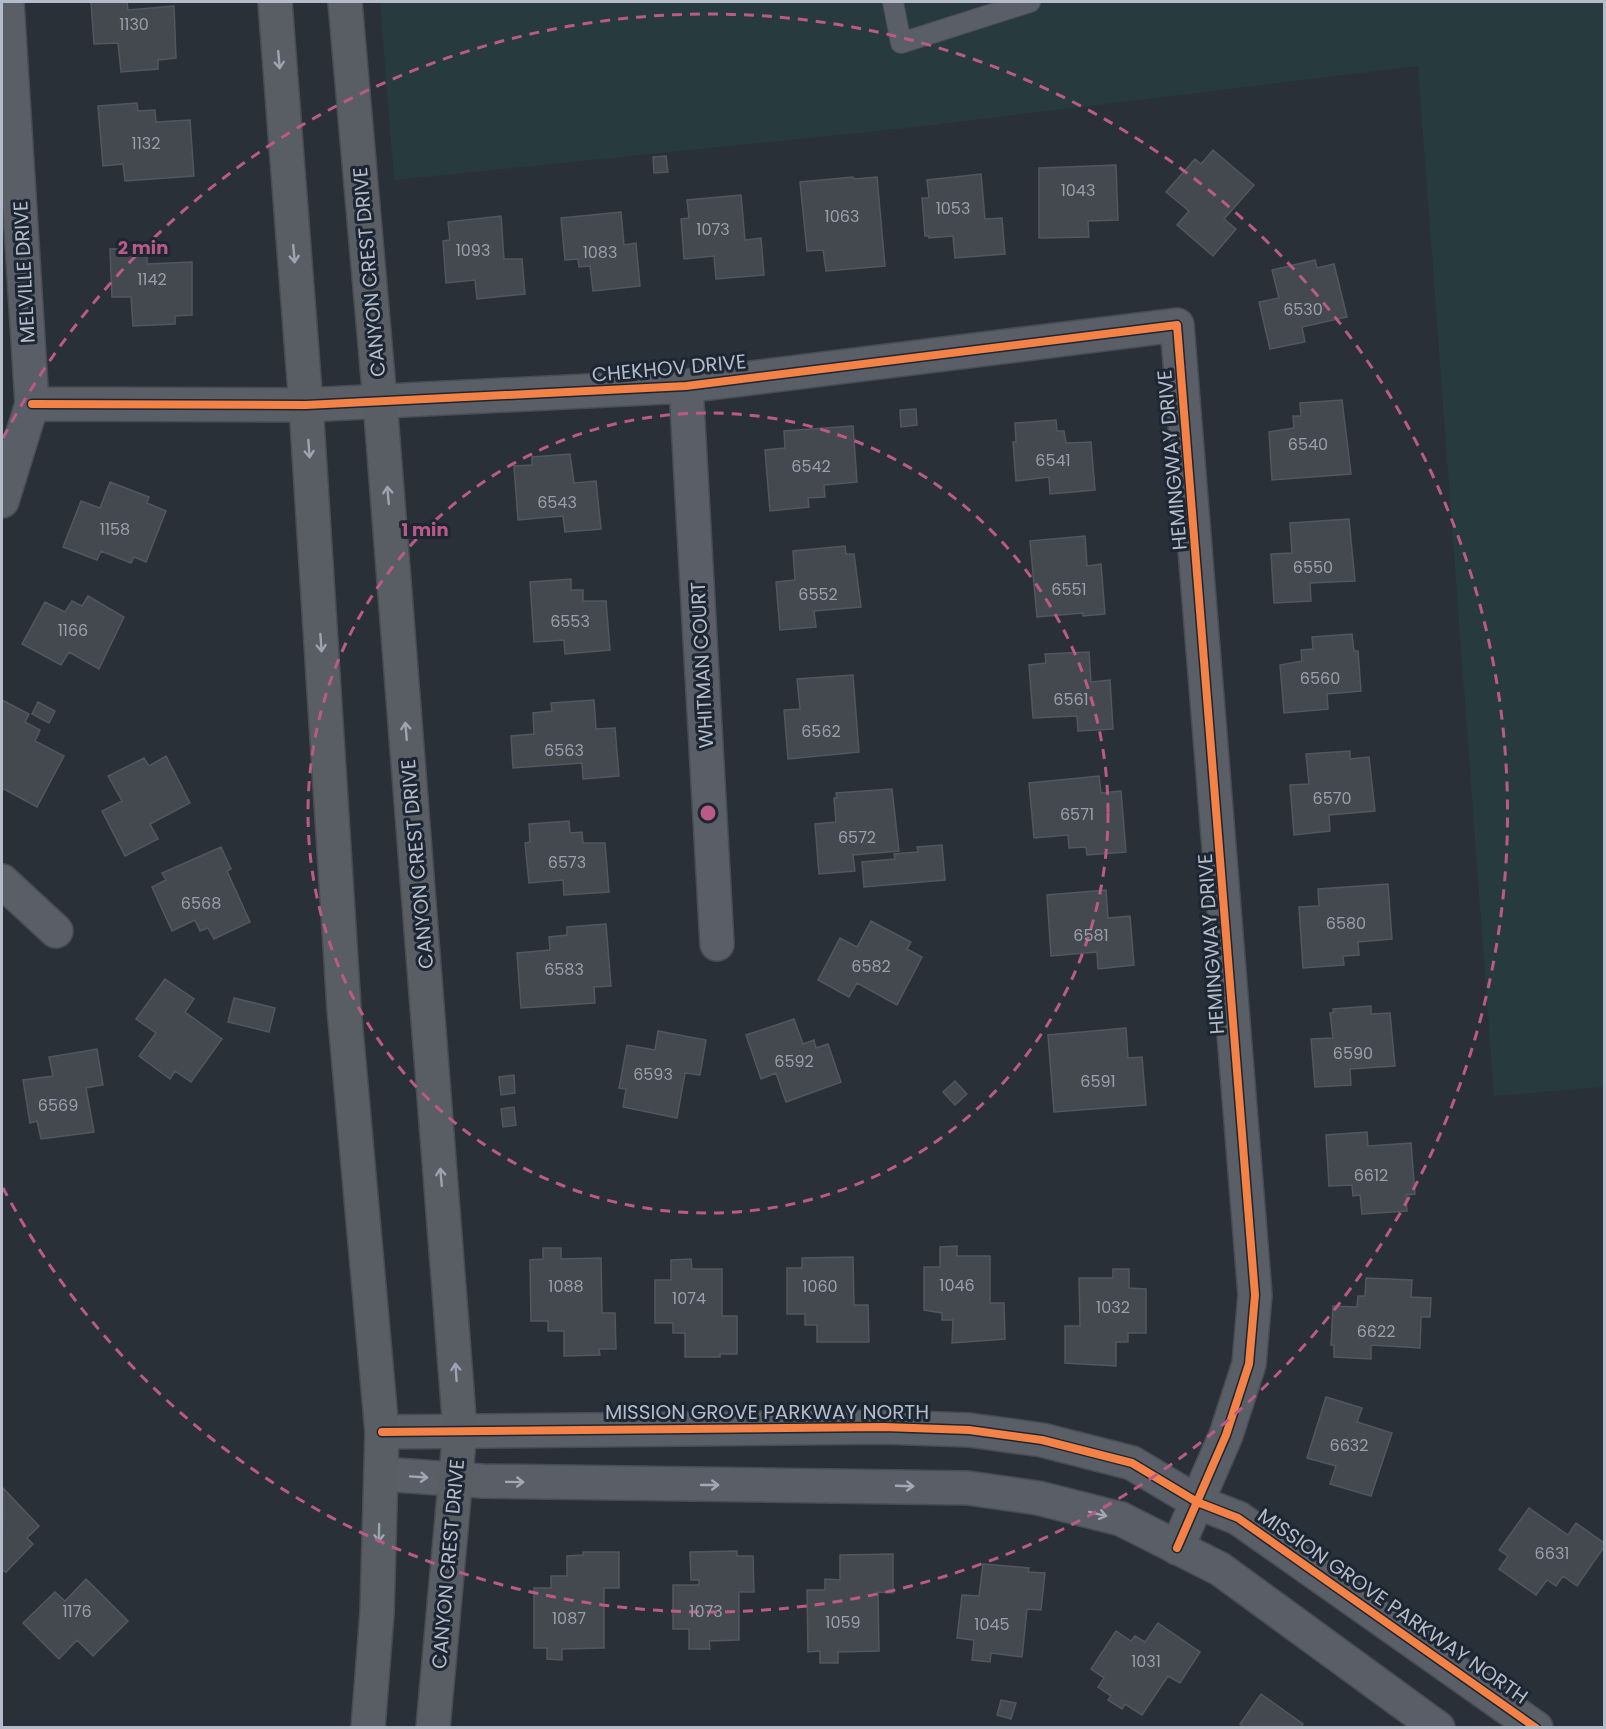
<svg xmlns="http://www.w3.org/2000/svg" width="1606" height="1729" viewBox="0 0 1606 1729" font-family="Poppins,sans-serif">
<rect width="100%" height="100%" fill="#2a3038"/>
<path fill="#273a3e" d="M380,2h1224v1085l-110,9 -76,-1030 -512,62 -512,52z"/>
<path fill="#444950" stroke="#52575f" stroke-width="1.5" d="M91,2h36l1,8 46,-4 2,52 -18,2v9l-37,3 -3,-29 -24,1z
M137,103l1,8 17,-1 1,12 34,-2 4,56 -69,5 -2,-17 -20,2 -5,-60z
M1213,150l41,35 -30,34 12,10 -23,27 -36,-31 12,-14 -23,-19 29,-33 6,5z
M666,156l2,16 -14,1 -1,-16z
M1116,165l2,55 -30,1 1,16 -50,1v-70z
M981,174l4,45 17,-1 3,36 -50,4 -2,-22 -24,2v-2h-4l-3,-38h7l-2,-18z
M853,177l1,2 23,-2 8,89 -59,5 -3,-21 -16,1 -7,-69z
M741,195l4,45 16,-2 3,37 -48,4 -2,-23 -30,3 -3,-40 8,-1 -2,-18z
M621,212l3,33 12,-2 4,43 -47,5 -3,-25 -11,1 -1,-8 -13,1 -4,-42z
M501,216l3,43h18l3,35 -48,5 -2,-19 -29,3 -3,-42 7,-1 -2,-18z
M147,248v16l45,-2v53l-17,1v8l-42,2 -2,-29h-19l-2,-48z
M1315,260l2,8 17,-4 13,53 -45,10 3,15 -35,7 -11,-47 20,-4 -7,-28z
M1342,400l9,74 -79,6 -3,-48 25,-4 -1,-12h8l-1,-13z
M916,409l1,16 -16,2 -1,-17z
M1056,420l1,11h7l2,12 25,-1 4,48 -45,4 -1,-17 -33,4 -3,-39h3l-1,-19z
M853,426l4,56 -33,3 1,12 -17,1 1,9 -39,4 -5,-61 20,-2 -1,-17z
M570,454l4,29 22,-2 5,48 -36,3 -2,-16 -45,4 -4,-54 18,-1v-8z
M110,482l39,15 -2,6 19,8 -20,51 -12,-5 -3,6 -30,-12 -4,9 -34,-13 18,-46 19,7z
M1349,519l6,62 -45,2 1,18 -37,2 -3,-49 21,-1 -2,-30z
M1085,536l2,30 14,-2 4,50 -22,2v-3l-46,4 -7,-76z
M845,546l1,8h8l7,53 -47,4 2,16 -36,3 -4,-48 19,-2 -2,-29z
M571,579v11h12v11h23l4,49 -45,4 -1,-14 -30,2 -4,-60z
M88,596l36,21 -25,52 -30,-17 -8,13 -39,-21 23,-42 20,10 7,-11 10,5z
M1352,634l2,17h4l3,40 -34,3 1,15 -44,4 -4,-48 22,-4 -1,-11 12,-1 -1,-12z
M1089,652l2,30 19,-2 3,49 -35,2 -1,-15 -44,2 -4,-53 17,-2 -1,-9z
M853,675l6,77 -71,7 -4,-49 16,-1 -3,-30z
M2,700l27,14 -4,8 15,8 -5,11 29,15 -27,51 -35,-19z
M594,700l2,29 19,-1 4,48 -36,3 -1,-16 -69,5 -2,-32 23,-2 -1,-21 19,-2 -1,-8z
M38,702l17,9 -6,12 -17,-9z
M1350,751v8l19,-2 6,54 -46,4 1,16 -36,4 -4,-50 19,-1 -3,-30z
M166,756l24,47 -40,21 8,15 -33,17 -23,-45 20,-10 -14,-25 36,-18 5,8z
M1099,776l2,17 20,-2 5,61 -39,3 -1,-8 -17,1 -1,-13 -34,3 -5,-55z
M892,789l7,62 -46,4 2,16 -36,3 -4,-50 21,-2 -2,-24h3l-1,-5z
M569,821l1,12 12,-1 1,11h22l4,49 -45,3 -1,-15 -34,3 -4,-40 5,-1 -1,-18z
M942,845l3,35 -81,7 -2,-25 33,-3 -1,-5 24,-2 -1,-5z
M221,847l10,22 -4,2 23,51 -36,17 -6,-11 -8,3 -5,-11 -23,11 -20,-44 14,-7 -4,-7z
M1388,884l4,55 -34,3 1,13 -16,1 1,9 -41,3 -4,-61 20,-1 -1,-17z
M1106,890l2,28 22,-2 4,49 -36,4 -1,-17 -46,4 -4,-61z
M871,921l40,21 -4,7 15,8 -25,48 -40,-22 -8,14 -31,-17 22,-42 17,9z
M606,924l5,62 -17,1 1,16 -74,5 -4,-55 33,-3 -1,-13 18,-2v-8z
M165,979l29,20 -9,13 37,27 -31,43 -16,-11 -5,8 -31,-23 17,-23 -20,-14z
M234,998l41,10 -6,24 -41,-10z
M1371,1006v8l19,-1 5,53 -45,3 1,16 -36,2 -4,-48 22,-1 -3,-25 4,-1 -1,-3z
M794,1019l9,25 11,-4 2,8 12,-4 13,38 -55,20 -10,-29 -15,6 -15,-44z
M1126,1028l2,30 14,-1 4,48 -92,7 -6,-77z
M658,1031l48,9 -6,35 -15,-2 -8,45 -54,-11 3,-18 -7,-1 8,-43 28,5z
M97,1049l6,36 -17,3 8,44 -53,7 -4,-18 -7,2 -7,-43 30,-4 -4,-19z
M514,1075l1,18 -14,2 -2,-18z
M955,1081l12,13 -12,11 -12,-13z
M514,1107l2,18 -13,2 -2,-18z
M1367,1132l1,14 43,-3 4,51 -9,1 1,16 -45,3 -2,-19 -7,1 -1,-11 -23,1 -3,-51z
M957,1246v10h33v47h14l1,36 -53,4 1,-23h-11v-7l-18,-3v-43h16v-20z
M543,1248h18v11l40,-1 1,55h13l1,36h-17l1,6 -36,1v-25h-16v-10h-17l-1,-61 13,-1z
M853,1257l1,48h14l1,37h-52v-17h-12v-11h-18v-46h15v-10z
M691,1259l1,10h30v47h15v38h-17v3h-35v-24h-12v-10h-18v-43h16v-20z
M1113,1269h16v19l17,1v44h-18v9h-12v24l-51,-3v-37h15l-1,-48h34z
M1366,1278l46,2 -1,17 20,1 -1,19h-9l-1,31 -49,-3v14l-37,-2v-12h-3l2,-39 24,1 1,-11h7z
M1326,1397l36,11 -5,14 35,11 -21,63 -41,-12 6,-18 -29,-8z
M3,1488l36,38 -12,12 6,6 -27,28 -4,-2z
M1529,1508l39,27 8,-12 28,20v4l-27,39 -14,-10 -7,10 -9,-6 -11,15 -37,-26 9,-13 -9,-6z
M737,1551v5h16l1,36h-15v48l-30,1 1,8h-21v-20h-16v-44h26v-5h-8l-1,-28z
M583,1552h36v36h-15v60l-42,1v11l-15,-1v-11h-13v-60h17v-12h16v-20l16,-1z
M893,1554v39l-15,-1 1,59 -41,1v11h-18v-12l-12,1 -1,-62h18v-11l15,1v-25z
M983,1564l46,4 -1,4 17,1 -4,37 -14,-1 -5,48 -31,-4 -1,9 -18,-2 2,-20 -17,-2 5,-43 17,1z
M86,1579l42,42 -35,35 -16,-16 -18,19 -36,-36 32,-31 10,9z
M1158,1623l42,29 -20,31 -12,-7 -26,39 -17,-11 -3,5 -14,-9 3,-4 -13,-9 6,-9 -13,-9 25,-38 15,10 4,-5 10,6z
M1261,1694l42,30 -2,4h-56l-5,-4z
M1001,1700l15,3 -5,16 -14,-4z"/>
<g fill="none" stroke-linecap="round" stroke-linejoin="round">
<defs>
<path id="service" d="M893,2l8,41 129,-41"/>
<path id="minor" d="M686,386l31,558
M32,404l274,1 380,-19 491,-61 78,970 -6,69 -23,71 -49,113
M2,501l30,-97 -25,-402
M2,881l54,50"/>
<path id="tertiary" d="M382,1432l502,-5 85,3 73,10 90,23 65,39 41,16 298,210
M381,1474l101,7 486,7 70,10 83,21 99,50 218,159"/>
<path id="secondary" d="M275,2l31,403 38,603 38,424 -5,181 -9,115
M345,2l35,399 80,1029 -27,298"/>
</defs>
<use href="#service" stroke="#484c53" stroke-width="22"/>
<use href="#minor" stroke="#484c53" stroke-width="36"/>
<use href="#tertiary" stroke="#484c53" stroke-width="36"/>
<use href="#secondary" stroke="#484c53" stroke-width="36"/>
<use href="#service" stroke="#5a5e66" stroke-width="20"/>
<use href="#minor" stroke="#5a5e66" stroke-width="33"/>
<use href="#tertiary" stroke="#5a5e66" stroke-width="33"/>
<use href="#secondary" stroke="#595d64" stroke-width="33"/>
<defs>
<path id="cycleway" d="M32,404l274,1 380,-19 491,-61 78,970 -6,69 -23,71 -49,113
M382,1432l502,-5 85,3 73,10 90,23 65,39 41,16 298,210"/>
</defs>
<use href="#cycleway" stroke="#1d2633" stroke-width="11"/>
<use href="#cycleway" stroke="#f48246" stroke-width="8"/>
</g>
<defs><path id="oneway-shaft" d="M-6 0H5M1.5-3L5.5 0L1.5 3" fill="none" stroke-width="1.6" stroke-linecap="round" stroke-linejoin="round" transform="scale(1.5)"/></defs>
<g stroke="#9da4b0">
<use href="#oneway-shaft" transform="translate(279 60) rotate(85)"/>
<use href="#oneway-shaft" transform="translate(294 254) rotate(85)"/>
<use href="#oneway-shaft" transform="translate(309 449) rotate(86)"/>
<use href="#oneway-shaft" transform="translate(388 495) rotate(-95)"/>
<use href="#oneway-shaft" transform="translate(321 643) rotate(86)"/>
<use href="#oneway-shaft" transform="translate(406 731) rotate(-95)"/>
<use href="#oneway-shaft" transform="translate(441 1177) rotate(-95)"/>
<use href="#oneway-shaft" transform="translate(456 1372) rotate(-94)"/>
<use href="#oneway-shaft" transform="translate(379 1533) rotate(91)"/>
</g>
<g stroke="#a2a9b5">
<use href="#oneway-shaft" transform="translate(419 1477) rotate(4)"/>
<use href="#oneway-shaft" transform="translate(515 1482) rotate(1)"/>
<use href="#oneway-shaft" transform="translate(710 1485)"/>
<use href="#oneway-shaft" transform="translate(905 1486) rotate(2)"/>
<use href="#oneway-shaft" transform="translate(1098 1514) rotate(14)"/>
</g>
<g fill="none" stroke="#bc5a87" stroke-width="3" stroke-dasharray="10 8">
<circle cx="708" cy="813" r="400"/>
<path d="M3 438A799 799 0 1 1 3 1188"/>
</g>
<g text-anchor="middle" stroke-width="6" stroke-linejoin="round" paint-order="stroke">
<g font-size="16" fill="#989fab">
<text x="134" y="30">1130</text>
<text x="146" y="149">1132</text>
<text x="1078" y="196">1043</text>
<text x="953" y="214">1053</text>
<text x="842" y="222">1063</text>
<text x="713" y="235">1073</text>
<text x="473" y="256">1093</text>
<text x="600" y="258">1083</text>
<text x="152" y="285">1142</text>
<text x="1303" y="315">6530</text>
<text x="1308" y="450">6540</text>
<text x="1053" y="466">6541</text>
<text x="811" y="472">6542</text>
<text x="557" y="508">6543</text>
<text x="115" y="535">1158</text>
<text x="1313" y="573">6550</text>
<text x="1069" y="595">6551</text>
<text x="818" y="600">6552</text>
<text x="570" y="627">6553</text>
<text x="73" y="636">1166</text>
<text x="1320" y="684">6560</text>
<text x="1071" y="705">6561</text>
<text x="821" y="737">6562</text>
<text x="564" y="756">6563</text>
<text x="1332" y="804">6570</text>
<text x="1077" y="820">6571</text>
<text x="857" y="843">6572</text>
<text x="567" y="868">6573</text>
<text x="201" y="909">6568</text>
<text x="1346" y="929">6580</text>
<text x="1091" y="941">6581</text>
<text x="871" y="972">6582</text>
<text x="564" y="975">6583</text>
<text x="1353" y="1059">6590</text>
<text x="794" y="1067">6592</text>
<text x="653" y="1080">6593</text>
<text x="1098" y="1087">6591</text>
<text x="58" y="1111">6569</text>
<text x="1371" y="1181">6612</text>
<text x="957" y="1291">1046</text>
<text x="566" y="1292">1088</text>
<text x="820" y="1292">1060</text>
<text x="689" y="1304">1074</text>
<text x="1113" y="1313">1032</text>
<text x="1376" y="1337">6622</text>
<text x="1349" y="1451">6632</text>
<text x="1552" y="1559">6631</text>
<text x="77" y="1617">1176</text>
<text x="706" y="1617">1073</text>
<text x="569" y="1624">1087</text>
<text x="843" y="1628">1059</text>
<text x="992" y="1630">1045</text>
<text x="1146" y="1667">1031</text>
</g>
<g font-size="20" fill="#b4bcc9" stroke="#1d2633">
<text transform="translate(24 272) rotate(-93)" y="7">MELVILLE DRIVE</text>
<text transform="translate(369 272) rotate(-95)" y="7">CANYON CREST DRIVE</text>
<text transform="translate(669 368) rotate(-5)" y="7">CHEKHOV DRIVE</text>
<text transform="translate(1172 460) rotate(-95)" y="7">HEMINGWAY DRIVE</text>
<text transform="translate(702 665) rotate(-93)" y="7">WHITMAN COURT</text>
<text transform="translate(417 864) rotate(-95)" y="7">CANYON CREST DRIVE</text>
<text transform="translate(1211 944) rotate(-94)" y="7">HEMINGWAY DRIVE</text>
<text x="767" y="1419">MISSION GROVE PARKWAY NORTH</text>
<text transform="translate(448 1564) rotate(-85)" y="7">CANYON CREST DRIVE</text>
<text transform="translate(1393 1606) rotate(35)" y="7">MISSION GROVE PARKWAY NORTH</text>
</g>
</g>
<circle cx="708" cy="813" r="9" fill="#bc5a87" stroke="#1d2633" stroke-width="3"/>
<g font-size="18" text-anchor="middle" font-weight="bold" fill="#bc5a87" stroke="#1d2633" stroke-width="6" stroke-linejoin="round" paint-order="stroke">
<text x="143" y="254">2 min</text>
<text x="425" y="536">1 min</text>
</g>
<rect width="1606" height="1729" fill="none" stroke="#b4bcc9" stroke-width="6"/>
</svg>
